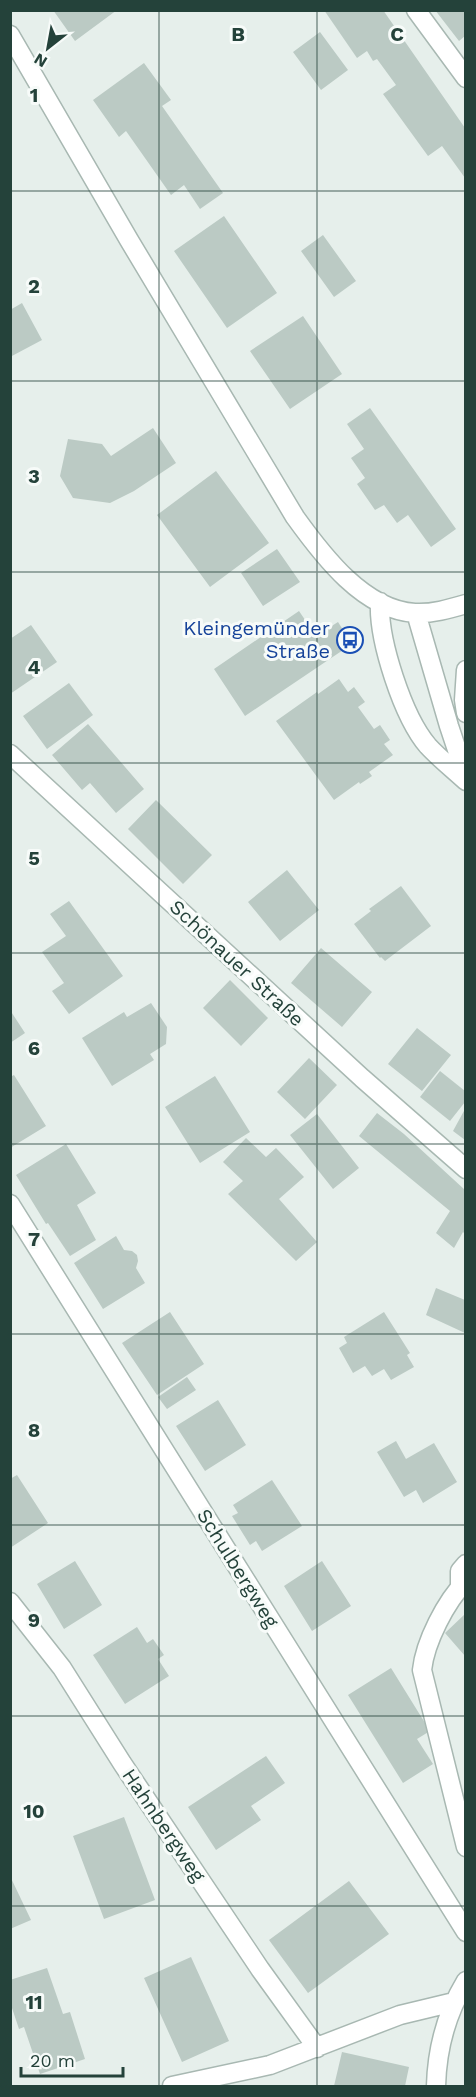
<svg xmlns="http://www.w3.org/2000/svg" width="476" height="2097" viewBox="0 0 476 2097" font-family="'Work Sans',sans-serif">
<rect width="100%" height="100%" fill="#e6efeb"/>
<path fill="#bbcac4" d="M53,10h64l-42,31z
M324,10h59l82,118v50l-23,-32 -14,10 -45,-62 13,-9 -19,-26 -4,2 -6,-10 -10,7z
M435,10h30v26l-6,5z
M320,32l28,38 -27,20 -28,-38z
M144,63l27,37 -9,6 61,87 -23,16 -16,-24 -13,10 -45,-64 -7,6 -26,-37z
M224,216l53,77 -50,35 -53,-77z
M323,235l33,46 -22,16 -33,-46z
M22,303l20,37 -32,17v-47z
M303,316l39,58 -52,35 -40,-58z
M370,408l86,121 -25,18 -23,-32 -11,8 -13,-18 -9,5 -18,-26 8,-6 -14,-20 13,-9 -17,-25z
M153,428l23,35 -42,28 -24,12 -37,-5 -13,-22 8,-37 34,5 9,12z
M216,471l53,72 -59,44 -53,-72z
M277,549l23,33 -37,24 -22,-33z
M299,611l17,25 22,-14 14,22 -107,72 -31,-47z
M31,625l26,37 -47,32v-55z
M339,679l9,13 6,-5 11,15 -7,5 16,22 6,-4 10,15 -6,4 9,11 -24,17 3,4 -12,8 -1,-2 -25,18 -58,-79 41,-29 1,2z
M69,683l24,32 -46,34 -24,-33z
M88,724l56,65 -28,24 -26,-30 -8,7 -30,-35z
M156,800l56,55 -29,29 -55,-55z
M287,870l32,40 -39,31 -32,-39z
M401,886l30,40 -46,35 -4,-4 -1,1 -26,-34 17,-13 -2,-2z
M69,901l54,75 -54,38 -17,-23 12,-8 -22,-31 24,-16 -16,-22z
M321,948l51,44 -30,35 -51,-44z
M230,980l38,38 -27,28 -38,-38z
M151,1003l16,24 -1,17 -16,10 4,6 -42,26 -30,-48 42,-26 3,5z
M10,1010l15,23 -15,10z
M417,1028l34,27 -29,36 -34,-27z
M309,1058l28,27 -32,34 -28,-27z
M440,1071l25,20v11l-15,19 -30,-24z
M14,1075l32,51 -36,22v-71z
M215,1076l35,56 -50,31 -35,-56z
M465,1109v31l-12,-9z
M377,1113l27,21 61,56v44l-2,-2 -9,16 -18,-15 14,-22 -91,-75z
M317,1114l42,54 -26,21 -43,-54z
M246,1138l20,19 10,-9 28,29 -25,22 38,43 -21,19 -68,-67 15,-13 -20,-19z
M66,1144l30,49 -19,12 19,35 -26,16 -22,-33 -2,1 -30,-49z
M116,1236l8,14 8,1 5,4 1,6 -2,7 9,15 -42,26 -29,-46z
M436,1288l29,12v33l-39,-18z
M170,1312l34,52 -47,31 -35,-52z
M384,1312l26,41 -3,2 7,12 -23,13 -7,-11 -12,7 -7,-10 -12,7 -14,-25 8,-5 -3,-6z
M187,1377l9,13 -29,19 -9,-12z
M218,1400l28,45 -41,26 -29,-45z
M396,1441l10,18 28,-16 23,39 -34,21 -7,-13 -12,7 -27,-45z
M17,1475l31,48 -38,25v-69z
M272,1480l30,46 -40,25 -6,-10 -6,4 -18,-29 6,-3 -5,-8z
M75,1561l27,44 -38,24 -27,-45z
M322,1561l29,45 -39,25 -28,-45z
M465,1614v42l-20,-23z
M137,1627l10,16 6,-4 11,16 -6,4 11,17 -44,28 -32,-49z
M391,1668l39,63 -13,8 16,25 -30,19 -55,-88z
M266,1756l19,27 -34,23 10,14 -45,30 -28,-43z
M124,1817l31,83 -51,19 -31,-83z
M10,1876l21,44 -21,9z
M349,1881l40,53 -81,59 -39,-53z
M191,1957l38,84 -47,21 -38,-84z
M47,1968l16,46 7,-2 15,47 -45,15 -16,-47 -5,2 -9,-27v-22z
M342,2052l67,15 -4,19h-71z"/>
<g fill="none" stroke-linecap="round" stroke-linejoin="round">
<defs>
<path id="minor" d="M416,10l50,68
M10,35l119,205 166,277c28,39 69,93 120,96 17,1 34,-4 51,-9
M380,602c-2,38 23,115 48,144 11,12 25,23 38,35
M416,613l33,113 8,24 9,16
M466,670l-2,30 2,13
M10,754l352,324 104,91
M10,1204l456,728
M466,1581c-20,20 -41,61 -44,89l44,177
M460,1586v-15l6,-7
M10,1602l52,66 60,95 138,206 57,79
M172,2086l98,-21 130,-50 54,-13
M436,2086c1,-38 10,-72 30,-105"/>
</defs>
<use href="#minor" stroke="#a8b8b2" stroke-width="21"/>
<use href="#minor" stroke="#fff" stroke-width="18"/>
</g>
<path fill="none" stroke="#24423a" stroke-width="1.5" stroke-opacity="0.55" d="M159,10v2076M317,10v2076M10,191h456M10,381h456M10,572h456M10,763h456M10,953h456M10,1144h456M10,1334h456M10,1525h456M10,1716h456M10,1906h456"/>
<defs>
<symbol id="bus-ring" viewBox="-11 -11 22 22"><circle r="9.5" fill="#f7fbf9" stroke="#1a4fb4" stroke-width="1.5"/><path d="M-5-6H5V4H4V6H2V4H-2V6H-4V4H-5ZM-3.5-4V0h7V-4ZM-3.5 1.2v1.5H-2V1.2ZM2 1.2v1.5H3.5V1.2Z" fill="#1a4fb4"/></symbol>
</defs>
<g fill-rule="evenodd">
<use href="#bus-ring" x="335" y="625" width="30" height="30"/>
</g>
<g text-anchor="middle" stroke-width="6" stroke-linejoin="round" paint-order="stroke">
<g font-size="20" fill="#164399" stroke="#f7fbf9" text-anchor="end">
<text x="330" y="635">Kleingemünder<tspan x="330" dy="23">Straße</tspan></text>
</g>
<g font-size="20" fill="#24423a" stroke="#f7fbf9">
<text transform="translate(237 963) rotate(43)" y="7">Schönauer Straße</text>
<text transform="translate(238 1568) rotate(58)" y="7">Schulbergweg</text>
<text transform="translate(164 1825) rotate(56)" y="7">Hahnbergweg</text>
</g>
</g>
<g font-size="20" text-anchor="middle" font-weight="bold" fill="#24423a" stroke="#f7fbf9" stroke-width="6" stroke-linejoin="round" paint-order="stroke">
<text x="238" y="41">B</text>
<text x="397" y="41">C</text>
<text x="34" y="102">1</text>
<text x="34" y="293">2</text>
<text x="34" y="483">3</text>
<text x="34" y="674">4</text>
<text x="34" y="865">5</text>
<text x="34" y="1055">6</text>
<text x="34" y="1246">7</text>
<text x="34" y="1437">8</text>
<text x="34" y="1627">9</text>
<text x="34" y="1818">10</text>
<text x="34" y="2009">11</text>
</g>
<rect width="476" height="2097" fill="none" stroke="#24423a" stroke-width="24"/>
<g transform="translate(48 48) rotate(211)" stroke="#f7fbf9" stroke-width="4.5" paint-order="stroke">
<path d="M0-4.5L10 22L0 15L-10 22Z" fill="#24423a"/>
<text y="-9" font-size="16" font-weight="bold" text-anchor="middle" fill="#24423a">N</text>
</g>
<path d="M21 2067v9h102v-9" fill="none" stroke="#24423a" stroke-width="3"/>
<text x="30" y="2067" font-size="18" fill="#24423a" stroke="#f7fbf9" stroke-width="4.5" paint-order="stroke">20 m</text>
</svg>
